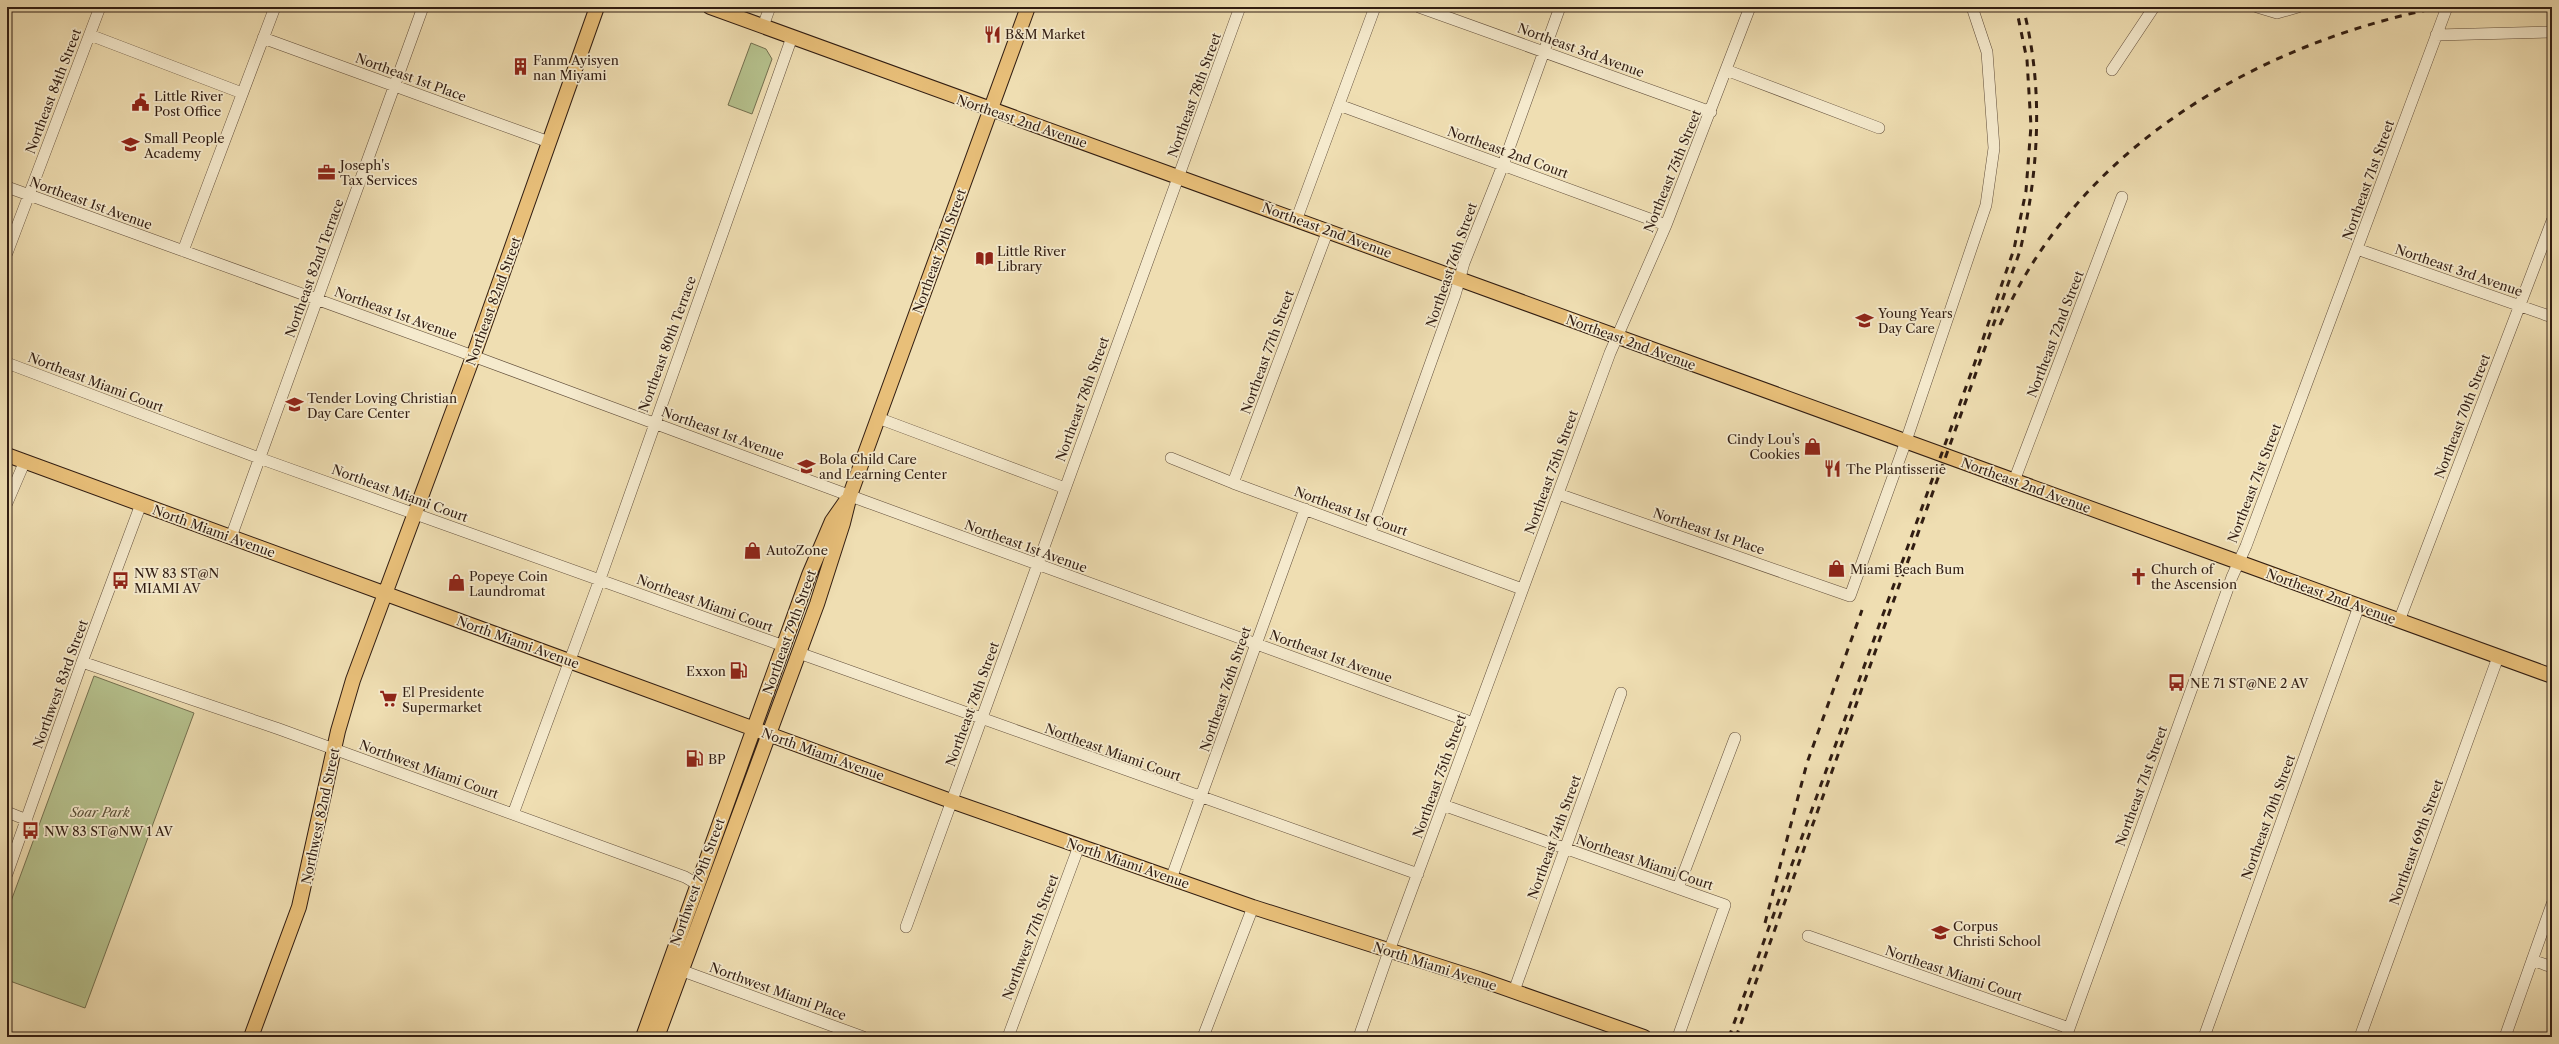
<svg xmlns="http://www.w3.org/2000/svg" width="2559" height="1044" viewBox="0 0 2559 1044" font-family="'Libre Caslon Text',serif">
<rect width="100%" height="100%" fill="#efdeb2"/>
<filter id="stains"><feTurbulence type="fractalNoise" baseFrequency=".005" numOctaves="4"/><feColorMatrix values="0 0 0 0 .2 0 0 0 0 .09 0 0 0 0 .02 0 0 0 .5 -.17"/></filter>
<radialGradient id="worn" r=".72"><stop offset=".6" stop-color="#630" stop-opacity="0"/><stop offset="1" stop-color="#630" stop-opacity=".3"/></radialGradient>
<path fill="#b6c28e" stroke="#747050" d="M751,43l15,6 6,10 -20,55 -24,-9z
M94,676l100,37 -109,295 -78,-28v-68z"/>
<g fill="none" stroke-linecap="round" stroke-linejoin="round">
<defs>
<path id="minor" d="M1419,7l292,105
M2257,7l20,6 21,-6
M763,26l7,-19
M90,35l152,58
M2436,35l116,-3
M263,38l286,104
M1726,70l153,58
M2112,70l42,-63
M1339,105l327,120
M7,187l447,162 413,153 606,221
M1297,218l78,-211
M2357,249l195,68
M183,251l92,-244
M7,253l93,-246
M7,363l252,95 525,188
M878,418l187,70
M1171,458l62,25 289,106
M2014,481l108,-284
M1233,483l95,-253
M1558,494l292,102 56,-155 80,-236 8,-57 -7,-96 -15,-45
M7,503l18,-42
M1370,532l85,-237 9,-32 39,-98 57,-158
M231,537l192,-530
M2399,621l153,-400
M799,653l619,221
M82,662l197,67 406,148 12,7
M1443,805l282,100 -47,132
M7,812l20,8
M513,814l87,-235 192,-542
M7,874l75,-212 59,-158
M1171,879l134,-370
M1678,888l57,-150
M906,927l334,-920
M1808,936l261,92
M2532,960l20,7
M683,971l180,66
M1514,991l107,-298
M1008,1037l71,-191
M1203,1037l50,-130
M1359,1037l30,-86 221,-598 56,-128 84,-218
M2066,1037l166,-460 14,-31 201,-539
M2204,1037l155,-431
M2360,1037l138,-380
M2505,1037l47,-133"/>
<path id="major" d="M710,7l1842,669
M7,455l944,346 302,106 226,72 165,58
M251,1037l48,-130 39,-176 15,-51 120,-323 124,-350
M643,1037l166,-462 23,-54 14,-20
M657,1037l160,-433 26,-81 7,-28 178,-488"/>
</defs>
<use href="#minor" stroke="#604d3a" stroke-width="12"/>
<use href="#major" stroke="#311d12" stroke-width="16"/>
<use href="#minor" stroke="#f5eacd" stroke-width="11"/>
<use href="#major" stroke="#e8bf79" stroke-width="14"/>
<path stroke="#311d12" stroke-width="3" stroke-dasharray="7 7" stroke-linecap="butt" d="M2000,325c77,-178 258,-282 441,-318
M1765,923l42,-160 55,-153
M1729,1037l245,-672 40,-116 12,-58 5,-65 -4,-66 -11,-53
M1736,1037l284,-786c19,-81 24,-163 3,-244"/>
</g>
<defs>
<symbol id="restaurant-bare" viewBox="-9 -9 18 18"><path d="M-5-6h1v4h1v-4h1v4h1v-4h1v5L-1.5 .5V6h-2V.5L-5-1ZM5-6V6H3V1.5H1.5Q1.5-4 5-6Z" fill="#8f2418" stroke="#f5eacd" stroke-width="2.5" paint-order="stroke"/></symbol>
<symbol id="building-bare" viewBox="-9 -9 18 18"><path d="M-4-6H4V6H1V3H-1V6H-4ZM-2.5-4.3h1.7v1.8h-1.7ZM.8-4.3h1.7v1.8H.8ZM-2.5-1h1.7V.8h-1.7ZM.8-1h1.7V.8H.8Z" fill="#8f2418" stroke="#f5eacd" stroke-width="2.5" paint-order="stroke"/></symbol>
<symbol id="civic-bare" viewBox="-9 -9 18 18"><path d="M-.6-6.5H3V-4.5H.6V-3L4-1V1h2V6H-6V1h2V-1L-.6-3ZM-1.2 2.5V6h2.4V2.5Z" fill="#8f2418" stroke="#f5eacd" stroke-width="2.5" paint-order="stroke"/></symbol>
<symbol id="school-bare" viewBox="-9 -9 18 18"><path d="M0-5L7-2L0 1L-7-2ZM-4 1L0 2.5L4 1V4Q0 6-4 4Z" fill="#8f2418" stroke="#f5eacd" stroke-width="2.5" paint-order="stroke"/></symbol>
<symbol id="office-bare" viewBox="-9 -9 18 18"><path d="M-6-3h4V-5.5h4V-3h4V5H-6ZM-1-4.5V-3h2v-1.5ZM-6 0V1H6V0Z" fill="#8f2418" stroke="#f5eacd" stroke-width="2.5" paint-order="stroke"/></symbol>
<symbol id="library-bare" viewBox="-9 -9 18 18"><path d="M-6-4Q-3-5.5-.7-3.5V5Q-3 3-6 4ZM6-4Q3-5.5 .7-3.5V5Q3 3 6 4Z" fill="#8f2418" stroke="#f5eacd" stroke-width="2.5" paint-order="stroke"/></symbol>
<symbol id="shop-bare" viewBox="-9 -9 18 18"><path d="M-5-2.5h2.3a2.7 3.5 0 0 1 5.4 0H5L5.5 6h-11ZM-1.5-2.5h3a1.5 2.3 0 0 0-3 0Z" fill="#8f2418" stroke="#f5eacd" stroke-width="2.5" paint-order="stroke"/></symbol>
<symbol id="church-bare" viewBox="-9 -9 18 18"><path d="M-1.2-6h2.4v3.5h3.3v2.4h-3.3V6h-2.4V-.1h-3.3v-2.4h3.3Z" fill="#8f2418" stroke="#f5eacd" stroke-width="2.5" paint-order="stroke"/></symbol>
<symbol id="bus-bare" viewBox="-9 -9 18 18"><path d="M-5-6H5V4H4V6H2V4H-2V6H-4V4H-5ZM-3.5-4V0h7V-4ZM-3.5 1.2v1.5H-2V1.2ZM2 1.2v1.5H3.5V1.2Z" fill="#8f2418" stroke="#f5eacd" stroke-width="2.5" paint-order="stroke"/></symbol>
<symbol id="fuel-bare" viewBox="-9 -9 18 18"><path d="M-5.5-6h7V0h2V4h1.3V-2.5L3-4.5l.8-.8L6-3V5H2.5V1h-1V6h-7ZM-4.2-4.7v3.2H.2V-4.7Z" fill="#8f2418" stroke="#f5eacd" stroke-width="2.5" paint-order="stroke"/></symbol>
<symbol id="supermarket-bare" viewBox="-9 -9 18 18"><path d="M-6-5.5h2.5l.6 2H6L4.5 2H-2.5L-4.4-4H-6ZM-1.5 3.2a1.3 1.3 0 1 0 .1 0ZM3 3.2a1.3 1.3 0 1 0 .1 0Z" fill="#8f2418" stroke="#f5eacd" stroke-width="2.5" paint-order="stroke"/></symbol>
</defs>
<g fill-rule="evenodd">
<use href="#restaurant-bare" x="980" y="22" width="25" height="25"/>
<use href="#building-bare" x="508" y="54" width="25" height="25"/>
<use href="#civic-bare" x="128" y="90" width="25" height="25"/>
<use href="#school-bare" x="118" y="132" width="25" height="25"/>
<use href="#office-bare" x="314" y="160" width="25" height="25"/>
<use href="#library-bare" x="972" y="246" width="25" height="25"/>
<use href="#school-bare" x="1852" y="308" width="25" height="25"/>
<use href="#school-bare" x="282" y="392" width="25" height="25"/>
<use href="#shop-bare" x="1800" y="434" width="25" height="25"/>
<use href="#school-bare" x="794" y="454" width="25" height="25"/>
<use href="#restaurant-bare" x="1820" y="456" width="25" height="25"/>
<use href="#shop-bare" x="740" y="538" width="25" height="25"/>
<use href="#shop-bare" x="1824" y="556" width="25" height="25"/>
<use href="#church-bare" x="2126" y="564" width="25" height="25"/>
<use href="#bus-bare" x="108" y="568" width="25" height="25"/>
<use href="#shop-bare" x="444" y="570" width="25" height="25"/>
<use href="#fuel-bare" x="726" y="658" width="25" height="25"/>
<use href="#bus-bare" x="2164" y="670" width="25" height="25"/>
<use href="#supermarket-bare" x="376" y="686" width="25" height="25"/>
<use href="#fuel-bare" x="682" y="746" width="25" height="25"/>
<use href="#bus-bare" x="18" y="818" width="25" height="25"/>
<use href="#school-bare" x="1928" y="920" width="25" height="25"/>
</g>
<g text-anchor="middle" stroke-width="3.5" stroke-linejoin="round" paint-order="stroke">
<g font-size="13" fill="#311d12" stroke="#f5eacd" text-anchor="start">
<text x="1005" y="39">B&amp;M Market</text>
<text x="533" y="65">Fanm Ayisyen<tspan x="533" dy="15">nan Miyami</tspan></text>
<text x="154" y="101">Little River<tspan x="154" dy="15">Post Office</tspan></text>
<text x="144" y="143">Small People<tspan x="144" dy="15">Academy</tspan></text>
<text x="340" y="170">Joseph's<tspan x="340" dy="15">Tax Services</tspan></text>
<text x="997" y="256">Little River<tspan x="997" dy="15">Library</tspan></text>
<text x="1878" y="318">Young Years<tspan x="1878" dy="15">Day Care</tspan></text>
<text x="307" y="403">Tender Loving Christian<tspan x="307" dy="15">Day Care Center</tspan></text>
<text x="1800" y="444" text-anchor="end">Cindy Lou's<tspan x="1800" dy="15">Cookies</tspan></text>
<text x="819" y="464">Bola Child Care<tspan x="819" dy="15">and Learning Center</tspan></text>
<text x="1846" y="474">The Plantisserie</text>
<text x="766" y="555">AutoZone</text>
<text x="1850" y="574">Miami Beach Bum</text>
<text x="2151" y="574">Church of<tspan x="2151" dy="15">the Ascension</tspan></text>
<text x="134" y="578">NW 83 ST@N<tspan x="134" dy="15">MIAMI AV</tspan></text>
<text x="469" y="581">Popeye Coin<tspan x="469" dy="15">Laundromat</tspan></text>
<text x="726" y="676" text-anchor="end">Exxon</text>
<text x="2190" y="688">NE 71 ST@NE 2 AV</text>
<text x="402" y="697">El Presidente<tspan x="402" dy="15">Supermarket</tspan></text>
<text x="708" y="764">BP</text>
<text x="44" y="836">NW 83 ST@NW 1 AV</text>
<text x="1953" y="931">Corpus<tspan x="1953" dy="15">Christi School</tspan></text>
</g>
<g font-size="13" fill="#311d12" stroke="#f5eacd">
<text transform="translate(1581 50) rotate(20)" y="5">Northeast 3rd Avenue</text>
<text transform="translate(411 77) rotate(20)" y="5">Northeast 1st Place</text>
<text transform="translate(53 91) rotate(-69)" y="5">Northeast 84th Street</text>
<text transform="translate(1194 95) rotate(-70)" y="5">Northeast 78th Street</text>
<text transform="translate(1022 121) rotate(19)" y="5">Northeast 2nd Avenue</text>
<text transform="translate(1508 152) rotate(20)" y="5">Northeast 2nd Court</text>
<text transform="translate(1672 171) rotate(-68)" y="5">Northeast 75th Street</text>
<text transform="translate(2368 180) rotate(-70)" y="5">Northeast 71st Street</text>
<text transform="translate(91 203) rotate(20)" y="5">Northeast 1st Avenue</text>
<text transform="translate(1327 230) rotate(20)" y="5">Northeast 2nd Avenue</text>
<text transform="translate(939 251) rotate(-70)" y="5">Northeast 79th Street</text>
<text transform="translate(1451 265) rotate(-71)" y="5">Northeast 76th Street</text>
<text transform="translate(314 268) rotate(-70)" y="5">Northeast 82nd Terrace</text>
<text transform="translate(2459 270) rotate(19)" y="5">Northeast 3rd Avenue</text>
<text transform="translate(493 301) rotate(-70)" y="5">Northeast 82nd Street</text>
<text transform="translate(396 313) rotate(20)" y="5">Northeast 1st Avenue</text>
<text transform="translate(2055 334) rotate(-69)" y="5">Northeast 72nd Street</text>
<text transform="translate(1631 342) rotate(20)" y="5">Northeast 2nd Avenue</text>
<text transform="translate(667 344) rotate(-70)" y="5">Northeast 80th Terrace</text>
<text transform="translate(1267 352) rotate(-70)" y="5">Northeast 77th Street</text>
<text transform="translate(96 382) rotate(21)" y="5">Northeast Miami Court</text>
<text transform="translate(1082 399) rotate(-70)" y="5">Northeast 78th Street</text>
<text transform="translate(2462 416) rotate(-69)" y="5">Northeast 70th Street</text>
<text transform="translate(723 433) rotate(20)" y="5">Northeast 1st Avenue</text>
<text transform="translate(1551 472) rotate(-70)" y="5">Northeast 75th Street</text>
<text transform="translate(2254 483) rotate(-69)" y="5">Northeast 71st Street</text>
<text transform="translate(2026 485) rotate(20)" y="5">Northeast 2nd Avenue</text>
<text transform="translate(400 493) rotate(20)" y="5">Northeast Miami Court</text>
<text transform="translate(1351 511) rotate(20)" y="5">Northeast 1st Court</text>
<text transform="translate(214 531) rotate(20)" y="5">North Miami Avenue</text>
<text transform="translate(1709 531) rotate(19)" y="5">Northeast 1st Place</text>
<text transform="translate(1026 546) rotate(20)" y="5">Northeast 1st Avenue</text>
<text transform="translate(2331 596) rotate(20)" y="5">Northeast 2nd Avenue</text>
<text transform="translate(705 603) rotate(20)" y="5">Northeast Miami Court</text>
<text transform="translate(789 632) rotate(-70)" y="5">Northeast 79th Street</text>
<text transform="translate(518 642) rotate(20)" y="5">North Miami Avenue</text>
<text transform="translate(1331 656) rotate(20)" y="5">Northeast 1st Avenue</text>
<text transform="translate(60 684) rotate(-70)" y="5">Northwest 83rd Street</text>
<text transform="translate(1225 689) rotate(-71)" y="5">Northeast 76th Street</text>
<text transform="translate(972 704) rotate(-70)" y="5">Northeast 78th Street</text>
<text transform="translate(1113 752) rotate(20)" y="5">Northeast Miami Court</text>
<text transform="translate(823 754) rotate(20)" y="5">North Miami Avenue</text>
<text transform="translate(429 769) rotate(20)" y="5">Northwest Miami Court</text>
<text transform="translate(1439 776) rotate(-70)" y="5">Northeast 75th Street</text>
<text transform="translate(2141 786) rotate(-70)" y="5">Northeast 71st Street</text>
<text transform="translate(320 816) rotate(-78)" y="5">Northwest 82nd Street</text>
<text transform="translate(2268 817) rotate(-70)" y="5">Northeast 70th Street</text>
<text transform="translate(1554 837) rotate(-70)" y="5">Northeast 74th Street</text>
<text transform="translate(2416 842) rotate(-70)" y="5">Northeast 69th Street</text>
<text transform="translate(1645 862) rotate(19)" y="5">Northeast Miami Court</text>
<text transform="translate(1128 863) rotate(19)" y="5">North Miami Avenue</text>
<text transform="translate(697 882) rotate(-70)" y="5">Northwest 79th Street</text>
<text transform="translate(1030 937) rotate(-69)" y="5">Northwest 77th Street</text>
<text transform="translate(1435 966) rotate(18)" y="5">North Miami Avenue</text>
<text transform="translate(1954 973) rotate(19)" y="5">Northeast Miami Court</text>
<text transform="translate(778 991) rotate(20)" y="5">Northwest Miami Place</text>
</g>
<g font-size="13" font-style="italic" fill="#594f37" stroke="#f5eacd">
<text x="100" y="817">Soar Park</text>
</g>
</g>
<rect width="2559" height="1044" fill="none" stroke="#efdeb2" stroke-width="24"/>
<rect x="8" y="8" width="2543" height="1028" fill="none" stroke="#311d12" stroke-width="2"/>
<rect x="12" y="12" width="2535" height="1020" fill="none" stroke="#311d12"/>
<rect width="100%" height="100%" filter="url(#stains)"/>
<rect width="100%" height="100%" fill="url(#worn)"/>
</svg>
